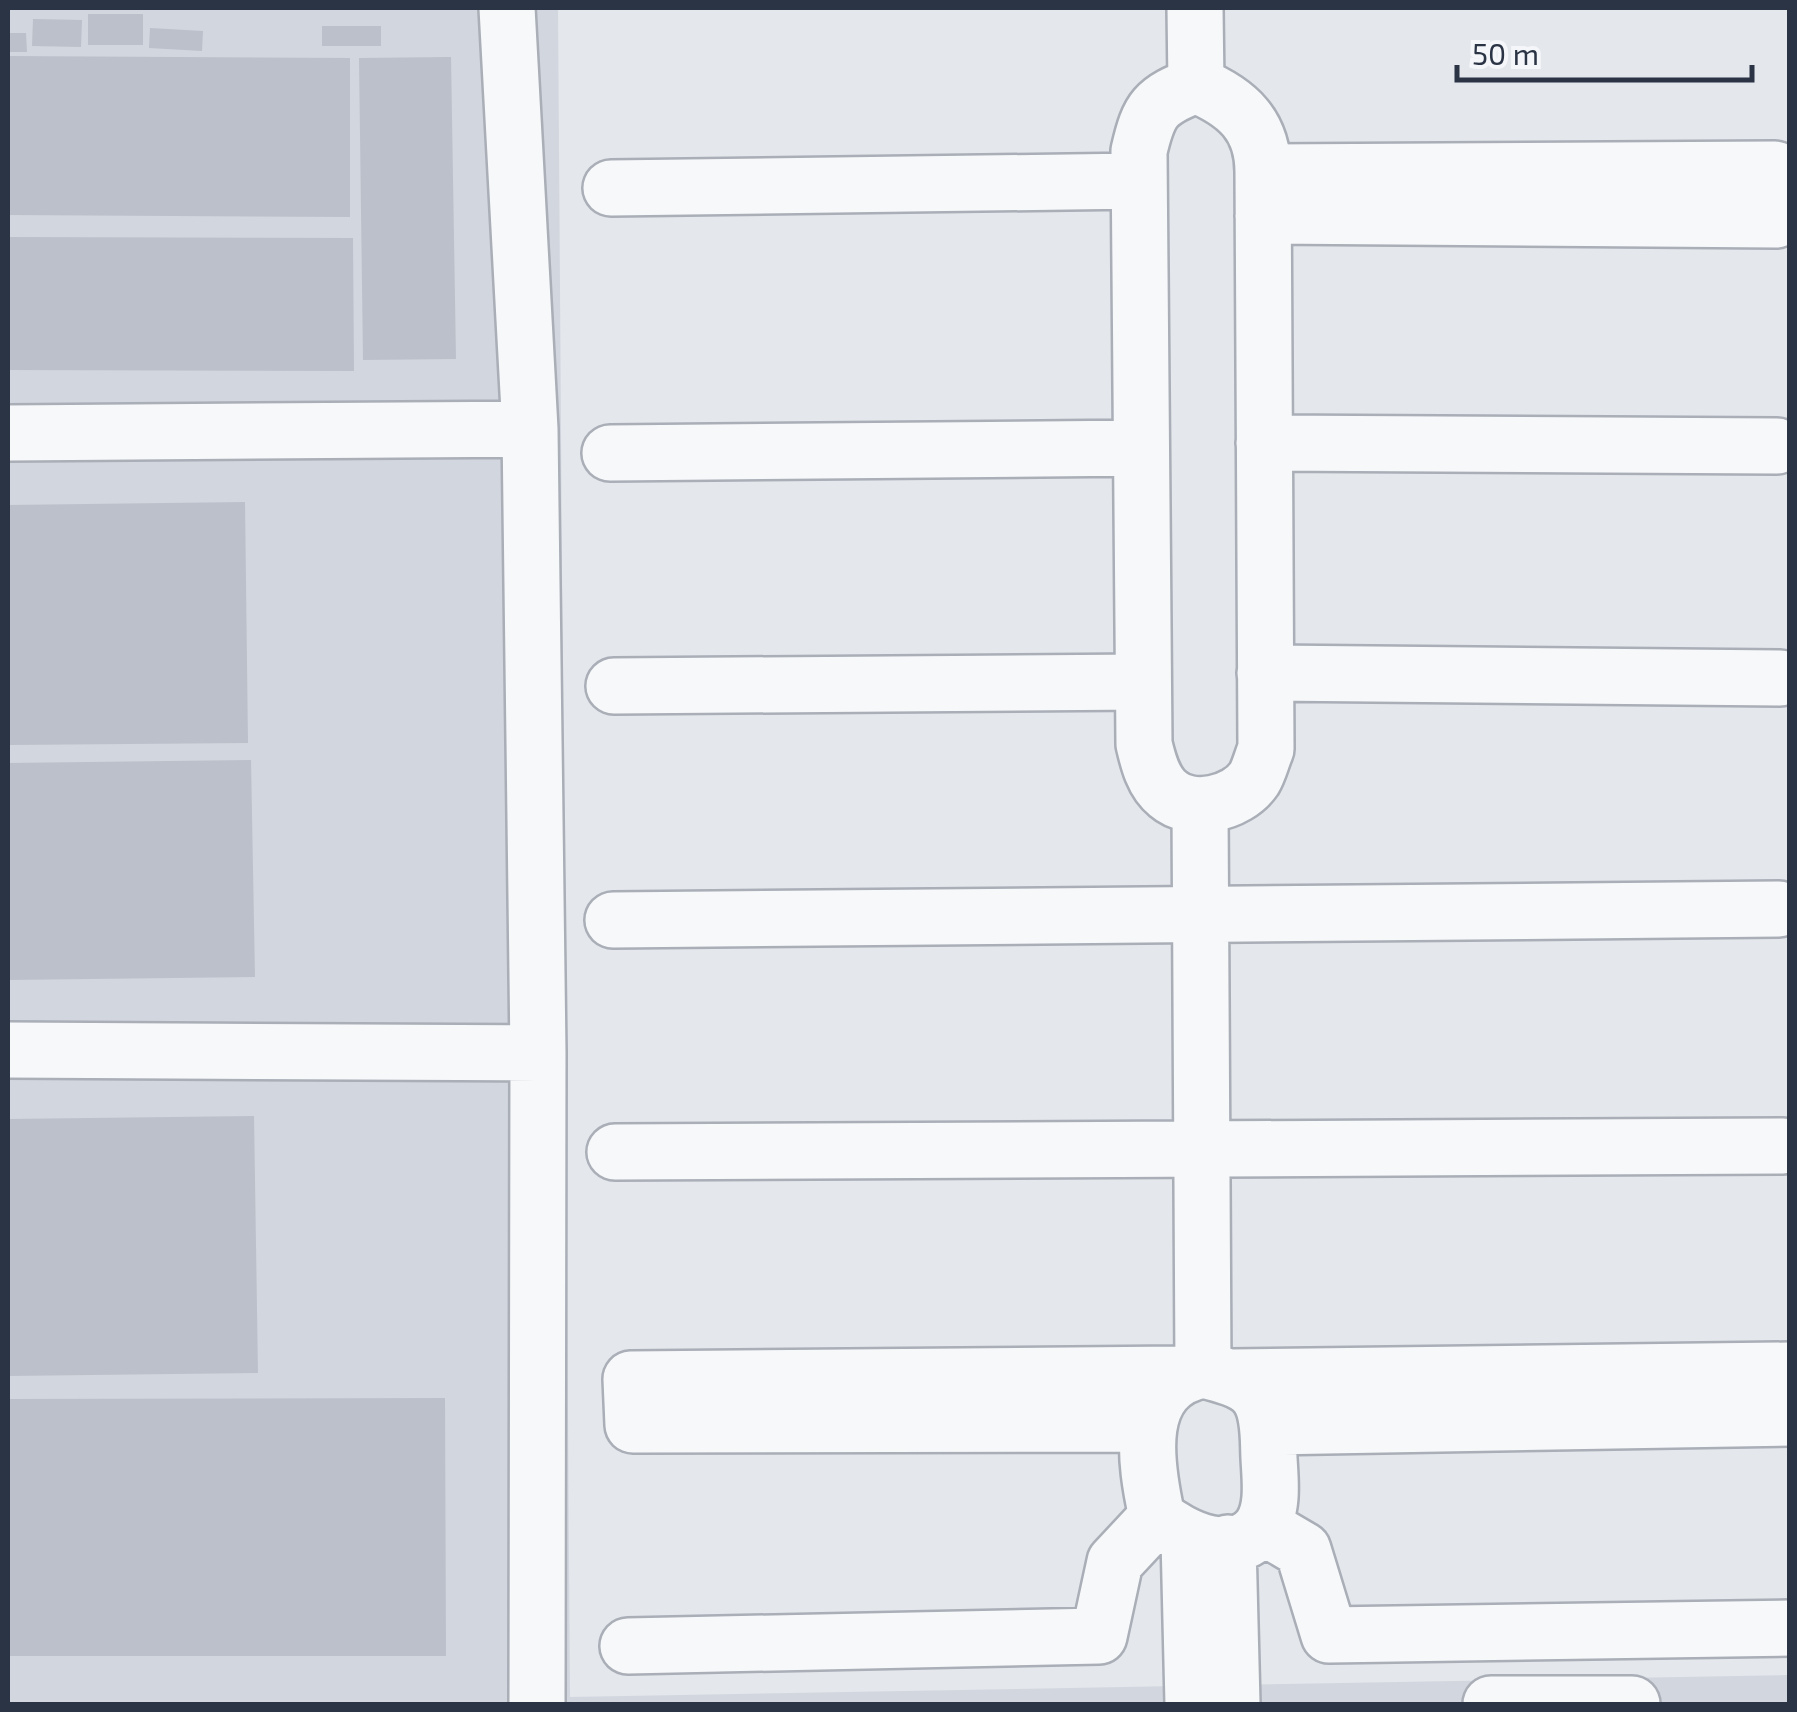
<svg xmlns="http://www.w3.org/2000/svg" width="1797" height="1712" viewBox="0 0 1797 1712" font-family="'Exo 2',sans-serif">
<rect width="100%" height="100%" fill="#e4e7ec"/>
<path fill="#d2d6de" d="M8,8h550l12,1689 1219,-22v29h-1781z"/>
<path fill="#bbc0ca" d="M88,14h55v31h-55z
M33,19l49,1 -1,27 -49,-1z
M322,26h59v20h-59z
M150,28l53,3 -1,20 -53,-3z
M8,33h18l1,19h-19z
M8,56l342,2v159l-342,-2z
M451,57l5,302 -93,1 -4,-302z
M8,237l345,1 1,133 -346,-1z
M245,502l3,241 -240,2v-240z
M251,760l4,217 -247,3v-217z
M254,1116l4,257 -250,3v-257z
M445,1398l1,258h-438v-257z"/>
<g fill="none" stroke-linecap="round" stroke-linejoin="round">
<defs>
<path id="minor" d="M507,8l23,421 8,624 -1,651
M1195,8l1,77
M1196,85c41,17 67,40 67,87l3,577c-4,9 -7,22 -12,30 -17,25 -63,35 -86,15 -15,-12 -20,-33 -24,-50l-5,-593c10,-43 16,-50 57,-66z
M1263,172l512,-3 1,51 -513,-4
M611,188l528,-7
M8,433l522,-4
M1264,443l513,3
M610,453l531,-5
M1265,673l515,5
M614,686l529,-4
M1200,806l3,564
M613,920l1166,-11
M8,1050l530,3
M615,1152l1168,-6
M1203,1370c17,4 44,10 55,26 12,17 10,43 11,62 1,21 5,50 -8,69 -26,36 -79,11 -104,-10 -12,-55 -25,-133 46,-147z
M1231,1377l559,-7
M1149,1424l-516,1 -2,-46 549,-5
M1268,1427l522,-9
M1262,1526l41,24 26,85 461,-7
M1189,1538l4,166
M1228,1543l4,161
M628,1646l471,-10 16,-74 42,-45
M1491,1704h141"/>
</defs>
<use href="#minor" stroke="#a9aeb7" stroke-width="60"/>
<use href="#minor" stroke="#f7f8fa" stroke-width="55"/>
</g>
<rect width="1797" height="1712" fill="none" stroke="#2b3445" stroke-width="20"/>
<path d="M1457 65v15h295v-15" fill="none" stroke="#2b3445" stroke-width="5"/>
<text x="1472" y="65" font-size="30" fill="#2b3445" stroke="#f4f6f9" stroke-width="8" paint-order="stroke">50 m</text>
</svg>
